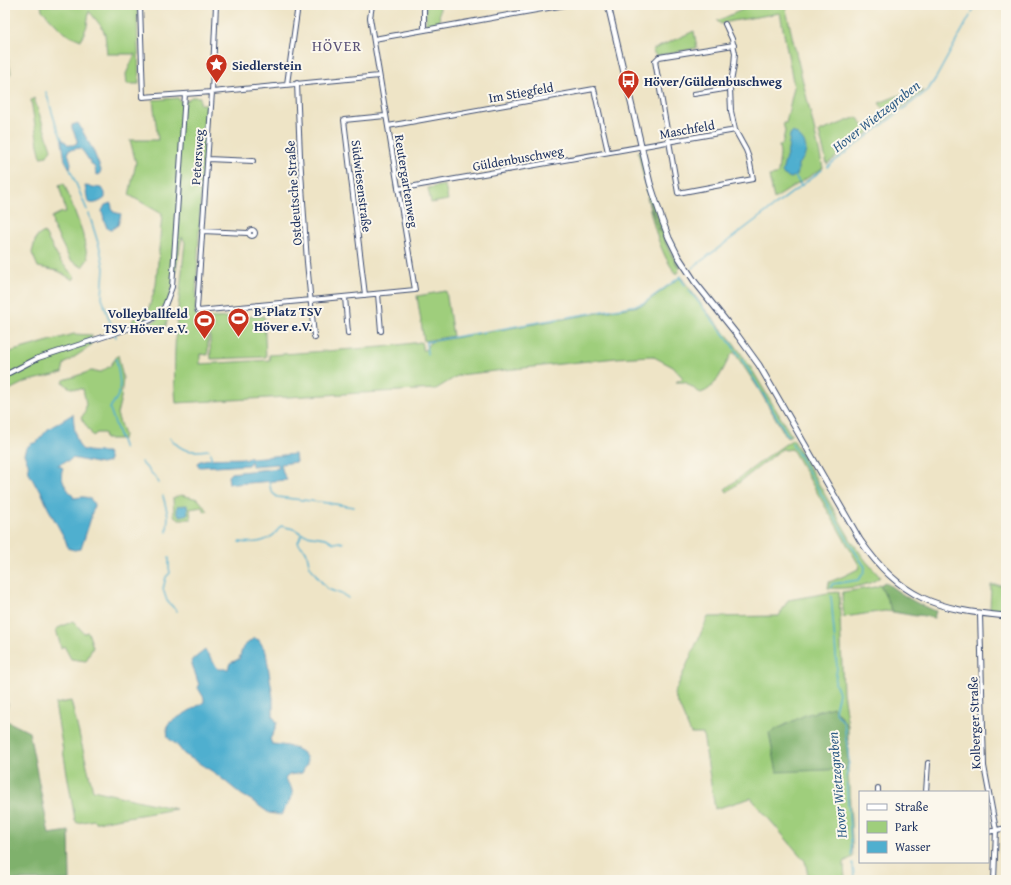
<svg xmlns="http://www.w3.org/2000/svg" width="1011" height="885" viewBox="0 0 1011 885" font-family="'Gentium Book Plus',serif">
<rect width="100%" height="100%" fill="#fbf7ec"/>
<filter id="ink" filterUnits="userSpaceOnUse"><feTurbulence type="fractalNoise" baseFrequency=".025" numOctaves="2"/><feDisplacementMap in="SourceGraphic" scale="8" xChannelSelector="R" yChannelSelector="G"/><feConvolveMatrix kernelMatrix="1 2 1 2 8 2 1 2 1" color-interpolation-filters="sRGB"/></filter>
<filter id="wash" filterUnits="userSpaceOnUse"><feTurbulence type="fractalNoise" baseFrequency=".012" numOctaves="4" result="noise"/><feDisplacementMap in="SourceGraphic" scale="16" xChannelSelector="R" yChannelSelector="G"/><feGaussianBlur stdDeviation="0.9" result="paint"/><feColorMatrix in="noise" values="0 0 0 0 0 0 0 0 0 0 0 0 0 0 0 0 0 1.4 0 .05"/><feComposite in="paint" operator="in"/></filter>
<g filter="url(#wash)">
<rect width="100%" height="100%" fill="#eee4c6"/>
<path fill="#9fce7c" stroke="#5d7e6d" d="M41,5h96l2,79h-12l-1,-10 9,-20h-28l-2,-20 -4,-8 -12,-15 -2,15 -6,14 -17,-7 -22,-23z
M426,5h14l-1,20 -11,2 -2,-2z
M753,5h32c12,54 26,108 38,163l-49,31 -5,-23 7,-1 2,-2 2,-19 -1,-9h3l3,-14 -2,-8h3l8,-36 -14,-74 -53,9 -6,2 -4,-3z
M694,31l3,17 -41,8 -4,-6z
M5,47l6,26 -6,7z
M912,90l11,1 -96,73 -8,-32 38,-15 10,13 21,-15 -9,-12z
M191,97h9v7h7l-6,92 -6,119h5v10h8v30l-8,-1v10l70,-4 -1,-5 113,-8 39,-5 2,8h2l5,-8 209,-36 5,-2 37,-27 23,31 29,34 18,26 40,67 -4,3 -29,-50 -24,-36 -3,3c-8,13 -14,33 -30,38l-4,-2 -12,-9h-9l7,-4 -10,-11 -21,-11 -36,2 -157,17 -23,14 -260,14c-5,-54 4,-108 9,-161l-3,-5 -6,33 -7,34 -6,3 -8,8 -18,8 -5,-1 2,-4 9,-5 6,-5 7,-23 6,-71 -33,-19 7,-32 -6,-23h28l-5,-40 25,-2 2,3h7z
M34,98l17,51 -4,7 -6,1 -3,-12 -7,-45z
M638,151l3,3c9,40 19,77 40,112v2h-1c-11,-20 -22,-40 -29,-62 -6,-18 -9,-37 -13,-55z
M64,183l18,48 6,28 -6,8 -12,-7 -17,-34 -1,-9 8,-4 6,-1 -7,-27z
M445,185l3,15 -17,3 -3,-15z
M647,197l9,26 14,30 9,15 -1,4 -2,2c-17,-22 -23,-51 -29,-77z
M44,232l16,29 15,16 -2,3 -15,-9 -20,-4 -6,-14 4,-16z
M446,291l7,45 -29,5 -7,-45z
M166,312l2,5 -2,9 -31,3 13,-4 11,-7z
M264,316l2,41 -55,2 -2,-41z
M74,334l18,1 -1,11 -27,18 -2,9 -37,9 -20,10v-38l8,-3z
M118,355l5,23 -2,20 -4,16 7,21 -1,4h-18l-1,-6h-7l-4,3 -12,-18c8,-9 4,-18 2,-29 -8,0 -15,0 -20,-7l1,-2 27,-9 10,1 9,-6z
M793,439l59,103 14,19 14,16c-13,11 -36,12 -52,11l1,-6 15,-6 14,-7 1,-4 -67,-116 -6,1 -4,-1 -55,43 -2,-3 42,-32z
M181,495l17,4 10,12 -3,1 -3,-5 -12,2 1,10h-12l-5,-3 -1,-18z
M880,585l13,27 -8,-1 -41,6 -2,-19 1,-6 33,-5z
M991,585h15v25l-16,-1z
M839,592l4,100 5,34 -15,-19 -56,64 71,-2 5,88 -8,4 -1,3 1,16h-36l-4,-19 -54,-63 -36,11 -12,-75h-12l-17,-40 34,-77 71,-1 9,-16 40,-7z
M73,621l11,12 4,-1 5,15 -7,14 -15,-2 -7,-13 -3,2 -5,-19z
M71,701l22,89 83,19 -78,13h-3l-1,-2 -17,3 -2,-3 -20,-116z"/>
<path fill="#7fb16c" stroke="#4d7065" d="M885,582c16,12 32,23 51,29l-2,7 -15,-3 -3,1 -23,-4 -13,-27z
M5,701l3,2 -3,17 24,12 20,102 20,-3 1,49h-65z
M833,707l15,19v43l-71,3 -8,-39 36,-18z"/>
<path fill="#50afcf" stroke="#366f96" d="M78,123l15,27 8,20 -2,5 -3,-1 -1,-6c-6,-6 -9,-14 -15,-20l-11,2 -1,3 3,10 -1,6 -5,-9 -3,-18v-3l7,6h4l4,-2v-3l-5,-12v-3z
M793,132c14,8 18,21 5,32v8l-1,3 -6,3 -7,-3 -2,-3 6,-22 2,-15 1,-2z
M85,186l16,2 4,5v5c-5,4 -11,7 -17,4z
M111,203l2,9 8,2 -3,11 -6,4 -5,-1 -3,-8 -2,-9 3,-6z
M73,414c1,9 2,33 11,36 6,2 16,2 23,2l2,5v5l-8,2 -29,-6 -3,3h-3l-8,4 5,3c-5,10 4,21 10,28v2c4,0 6,-1 10,-1 5,0 11,3 11,9 0,4 -3,7 -3,12l-10,31 -7,1 -6,-2 -3,-9 -17,-31 -8,-19 -4,-3 -7,-13 -1,-10 -2,-4 -2,-5 2,-6 5,-4 6,-2 11,-13z
M295,454l1,8 -15,2 2,9 4,7 -53,4 -5,-1 -1,-7 3,-3 48,-5 -1,-4 -26,2 -1,-5 -3,4 -33,2 -1,-1 -14,1 -3,-2 1,-3c9,-5 33,-3 45,-4l3,2 4,-4 2,2z
M187,505l1,9 -7,2 -4,-2v-8z
M254,638l5,2 7,12 7,46v18l4,7 -3,9 -4,7 2,5c11,1 29,3 34,13 1,2 1,5 1,7l-5,9 -13,2 -4,4 6,8 2,8 -12,20 -12,-2 -18,-13 -9,-5 -27,-22 -31,-19 -7,-9 -9,-7 -1,-10 2,-5 35,-21v-4l-6,-10 1,-3 -8,-24 14,-11 13,19h10l2,-6 9,-4 4,-12z"/>
<g fill="none" stroke-linecap="round" stroke-linejoin="round">
<path stroke="#50afcf" stroke-width="1.5" d="M972,12l4,-7
M46,92l10,33 6,14
M827,167l101,-77 9,-14 33,-60
M70,169l17,41
M795,176l6,9
M89,214l11,35 4,19 -2,29 4,14 10,26
M692,268l130,-98
M681,276l-1,1 5,8
M689,290l43,55 16,24 40,67
M427,354l-1,-12 212,-37 6,-2 36,-26
M116,359c2,12 6,25 2,36 -2,6 -7,9 -8,14l14,40
M170,438c13,15 21,14 39,12
M792,443l58,101 15,23c0,5 -3,9 -7,13l-26,4 -1,3
M211,453v6
M141,462l13,14 5,7
M269,481c1,7 2,12 8,16l51,6 26,4
M163,496l5,19 -1,17
M302,534l-4,8c2,5 5,5 8,9 2,5 2,11 4,15 2,4 15,21 18,23 8,4 13,3 20,9
M239,542c10,1 25,1 33,-6 4,-2 6,-7 9,-10l13,3 8,5 10,2 14,2 8,5 6,-1 3,1
M169,558v9l1,6 -4,4 -3,12 4,12 10,10
M831,596l6,71 -2,16 4,10 -4,17 1,3 6,7 2,4 1,7 4,30 -3,17 6,77
M853,863l1,17"/>
</g>
</g>
<g filter="url(#ink)">
<g fill="none" stroke-linecap="round" stroke-linejoin="round">
<defs>
<path id="minor" d="M140,5l3,92 69,-5 167,-16
M216,5l-4,87 -15,216 1,3 217,-21 -45,-272 2,-13
M725,24l7,15 3,14 -1,12 -4,23 1,23 4,19 11,20 3,8 4,21 -75,14 -23,-132 4,-4 75,-12
M424,30v-25
M374,39l191,-34
M297,83l3,73 7,106 7,74 1,2
M287,84l11,-79h2
M694,94l36,-6
M388,126l206,-37 14,63
M207,159l46,2
M398,189l332,-58 5,-1
M249 233a3 3 0 1 1 6 0a3 3 0 1 1-6 0Z
M202,231l46,2
M378,294l3,37
M365,295l-21,-175 41,-4
M345,297l3,36
M5,375l33,-17 99,-32 14,-6 13,-12 8,-21 13,-193
M980,614l4,152 12,64 -2,50
M878,788v4
M926,792l2,-29
M988,832l18,-4"/>
<path id="tertiary" d="M608,5l42,178 12,37 7,18 9,18 17,26 43,54 21,29 101,175c40,59 78,70 146,76"/>
</defs>
<use href="#minor" stroke="#3b4a6e" stroke-width="6"/>
<use href="#tertiary" stroke="#3b4a6e" stroke-width="7"/>
<use href="#minor" stroke="#fff" stroke-width="4"/>
<use href="#tertiary" stroke="#fff" stroke-width="5"/>
</g>
</g>
<defs>
<symbol id="sight-pin" viewBox="-11 -11 22 30"><path d="M0 17L-7.5 6A9.5 9.5 0 1 1 7.5 6Z" fill="#c8321e" stroke="#fbf7ec"/><path d="M0-6L1.8-2.2L6-1.7L2.9 1.2L3.7 5.4L0 3.3L-3.7 5.4L-2.9 1.2L-6-1.7L-1.8-2.2Z" fill="#fff"/></symbol>
<symbol id="bus-pin" viewBox="-11 -11 22 30"><path d="M0 17L-7.5 6A9.5 9.5 0 1 1 7.5 6Z" fill="#c8321e" stroke="#fbf7ec"/><path d="M-5-6H5V4H4V6H2V4H-2V6H-4V4H-5ZM-3.5-4V0h7V-4ZM-3.5 1.2v1.5H-2V1.2ZM2 1.2v1.5H3.5V1.2Z" fill="#fff"/></symbol>
<symbol id="stadium-pin" viewBox="-11 -11 22 30"><path d="M0 17L-7.5 6A9.5 9.5 0 1 1 7.5 6Z" fill="#c8321e" stroke="#fbf7ec"/><path d="M0-5a6.5 5 0 1 0 0 10a6.5 5 0 1 0 0-10ZM-3.5-1.8h7v3.6h-7Z" fill="#fff"/></symbol>
</defs>
<g fill-rule="evenodd">
<use href="#sight-pin" x="204" y="52" width="25" height="34"/>
<use href="#bus-pin" x="616" y="68" width="25" height="34"/>
<use href="#stadium-pin" x="226" y="306" width="25" height="34"/>
<use href="#stadium-pin" x="192" y="308" width="25" height="34"/>
</g>
<g text-anchor="middle" stroke-width="4" stroke-linejoin="round" paint-order="stroke">
<g font-size="13" font-weight="bold" fill="#1b2f5e" stroke="#fbf7ec" text-anchor="start">
<text x="232" y="70">Siedlerstein</text>
<text x="644" y="86">Höver/Güldenbuschweg</text>
<text x="254" y="316">B-Platz TSV<tspan x="254" dy="15">Höver e.V.</tspan></text>
<text x="188" y="318" text-anchor="end">Volleyballfeld<tspan x="188" dy="15">TSV Höver e.V.</tspan></text>
</g>
<g font-size="13" fill="#1b2f5e" stroke="#fbf7ec">
<text transform="translate(521 92) rotate(-10)" y="5">Im Stiegfeld</text>
<text transform="translate(687 129) rotate(-10)" y="5">Maschfeld</text>
<text transform="translate(197 157) rotate(-86)" y="5">Petersweg</text>
<text transform="translate(518 158) rotate(-10)" y="5">Güldenbuschweg</text>
<text transform="translate(407 181) rotate(81)" y="5">Reutergartenweg</text>
<text transform="translate(362 186) rotate(83)" y="5">Südwiesenstraße</text>
<text transform="translate(293 193) rotate(-94)" y="5">Ostdeutsche Straße</text>
<text transform="translate(974 723) rotate(-92)" y="5">Kolberger Straße</text>
</g>
<g font-size="14" font-style="italic" fill="#2e5c86" stroke="#fbf7ec">
<text transform="translate(876 116) rotate(-38)" y="5">Hover Wietzegraben</text>
<text transform="translate(837 785) rotate(-95)" y="5">Hover Wietzegraben</text>
</g>
<g font-size="15" letter-spacing="1" fill="#595278" stroke="#fbf7ec">
<text x="337" y="51">HÖVER</text>
</g>
</g>
<rect width="1011" height="885" fill="none" stroke="#fbf7ec" stroke-width="20"/>
<rect x="859" y="791" width="130" height="72" fill="#fbf7ec" stroke="#a1a7b3"/>
<rect x="867" y="804" width="20" height="6" fill="#ffffff" stroke="#a1a7b3"/>
<text x="895" y="811" font-size="12" fill="#1b2f5e">Straße</text>
<rect x="867" y="821" width="20" height="12" fill="#9fce7c" stroke="#a1a7b3"/>
<text x="895" y="831" font-size="12" fill="#1b2f5e">Park</text>
<rect x="867" y="841" width="20" height="12" fill="#50afcf" stroke="#a1a7b3"/>
<text x="895" y="851" font-size="12" fill="#1b2f5e">Wasser</text>
</svg>
